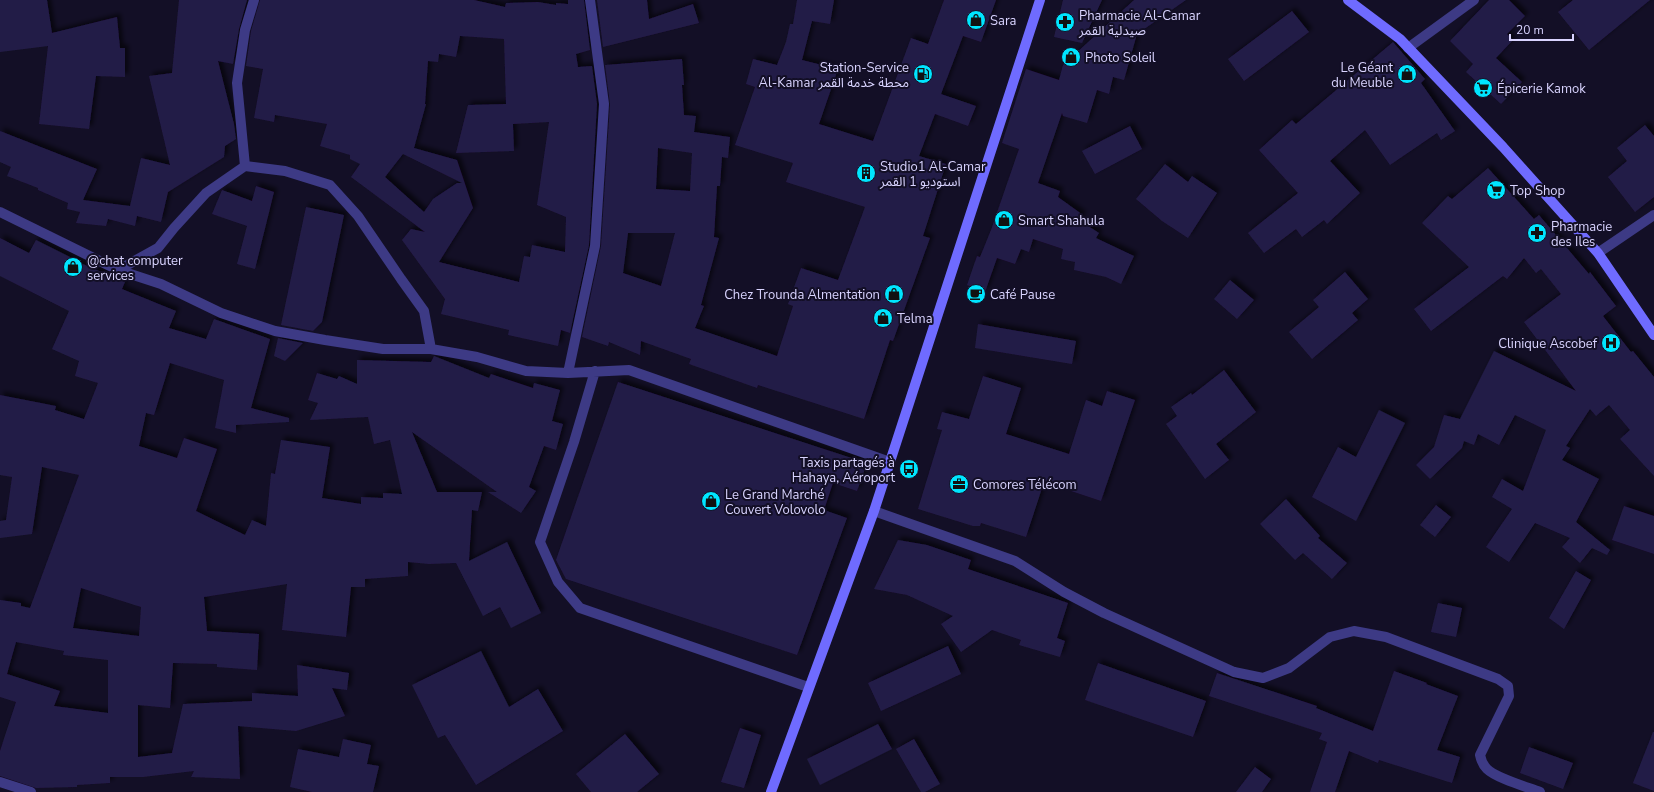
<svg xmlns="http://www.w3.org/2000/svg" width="1654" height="792" viewBox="0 0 1654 792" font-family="'Nunito Sans','Noto Sans Arabic',sans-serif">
<defs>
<filter id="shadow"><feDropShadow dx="3.5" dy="-3.5" stdDeviation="2" flood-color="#0009"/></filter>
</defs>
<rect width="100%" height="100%" fill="#130f26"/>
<path fill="#241b47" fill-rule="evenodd" filter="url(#shadow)" d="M0,0h47l5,33 65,-16 3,31h5v29l-29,-1 -7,53 -50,-5 9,-78 -48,6z
M179,0h68l-8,29 -6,35 -15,-3 16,63 2,15 -11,7 -1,11 -56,35 -7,30 -24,-6 -2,10 -27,-7 -2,7 -30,-3 4,-11 -13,-3 1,-6 -30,-13v-2l-31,-12 4,-9 -11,-5v-31l97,38 -14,31 47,6 11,-48 29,7 -21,-89 23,-3z
M260,0h214l31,7 1,-4 32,-1 18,3v-2l12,1v-4h16l6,50 -14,4 2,13 14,-1 5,38 -8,141 -19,88 -9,-3 -3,16 -50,-11 1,-5 -68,-16 4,-15 -43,-59 9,-11 14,3 -74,-55 9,-13 -10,-5v-4l-30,-9 7,-22 -52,-9 -1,7 -20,-4 9,-49 -17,-3 5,-35zM460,36l44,3 2,65 -38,1 -12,48 58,-2 -1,-27 36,-2 -12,83 29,12 -1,35 -33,-7 -2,12 -6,-1 -5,26 -80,-20 34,-54 -16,-48 -43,-12 12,-44h-1l3,-43 10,1 1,-8 17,3zM403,154l59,29h-5l-24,16 -9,13 -39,-35z
M597,0h50l2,19 44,-15 6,19 -96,24z
M797,0h37l-4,24 -18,-3 -10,39 36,9 -19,55 54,17 38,-103 17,6 16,-44h52l-15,42 -18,-6 -22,58 35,12 -8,20 -33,-12 -16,42 27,8 -23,72 7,2 -37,103 -3,-1 -26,79 -106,-34 -1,3 -68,-24 2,-5 -50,-18 -1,14 -31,-13 -1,4 -26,-9 19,-91 9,-142 -5,-39 77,-6 2,26h-2l2,30 12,1 -2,16 36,5 -2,21 -6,-1 -2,29h-3l-3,51 5,1 -18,67 3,1 -9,22 82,28 16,-50 -5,-2 13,-36 37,12 27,-73 -79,-25 7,-19 -58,-18 20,-58 -9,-3 7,-25 24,6 9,-23 4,-18h3zM658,148l34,5 -2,38 -34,-2zM628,233h47l-14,53 -38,-13z
M1063,0h39l-20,43 -28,-6z
M1134,0h52l-49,34 -13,46 -11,-3 -4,17 -12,-4 -10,33 -24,-7 -1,-3 -24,70 22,8 -2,6 25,18 -4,5 20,13 -3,5 38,18 -13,28 -15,-7 -32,-7 1,-8 -14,-3 2,-10 -30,-10 -4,13 -8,-3 -6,15 -18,-6 -12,34 -18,-7 10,-29 3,1 11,-27 28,-81 -17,-6 24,-74 33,11 4,-15z
M1489,0h20l16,16 -18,18 6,6 -17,18 26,24 -21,22 -35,-32 7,-8 -23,-23z
M1573,0h77l-61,50 -31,-38z
M1292,11l17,21 -65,49 -16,-22z
M1393,42l32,37 -4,4 34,48 -14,9 -4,-7 -47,32 -25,-35 -35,31 30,32 -33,31 -3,-4 -22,17 -6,-8 -32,24 -16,-20 50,-40 -39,-43 33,-30 4,4z
M1645,125l9,11v61l-19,15 -27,-35 19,-16 -10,-13z
M1130,126l12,23 -47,25 -13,-23z
M1165,164l23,18 4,-6 25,17 -29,45 -26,-17 -26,-22z
M1488,168l46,51 5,-4 50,59 1,-2 26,34 -13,10 28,36 2,-1 21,26v99l-34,-37 10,-9 -21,-25 -13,11 -6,-7 -24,37 4,2 -8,12 37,19 -23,43 34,28 -3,5 -15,-7 -12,15 -18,-16 8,-9 -35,-15 -26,39 -23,-15 26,-38 -20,-12 10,-18 21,12 23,-61 -31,-15 -16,30 -21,-11 -4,11 -10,-4 -2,7 -32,31 -14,-14 18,-18 10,-32 16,4 34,-68 82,40 -52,-69 37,-28 -20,-25 -5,4 -12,-15 -17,21 -4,-3 -72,55 -17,-22 55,-42 -47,-44 26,-27 4,3z
M256,186l18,6 -19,77 -18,-5 10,-38 -35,-12 10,-24 30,11z
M306,207l38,8 -22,107 -9,9 -32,-6z
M0,238l29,15 7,-13 42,21v1l47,20 -3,7 54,22 -7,17 37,11 8,-20 56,20 -19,69 38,10v4l-53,3v8l-21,-5 9,-48 -54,-17 -16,52 -8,-2 -7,33 38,12 7,-20 33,11 -21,62 49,24 7,-15 14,6 5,-53 4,1 6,-34 49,7 -8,51 39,6v-7l22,1v-5l19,1 -12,-54 -16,4 -6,-27 -58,3 8,-17 -10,-3 9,-27 20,6 2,-3 18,8v-24l74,2 3,-6 55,22 2,-4 42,14 1,-5 26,7 -8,31 11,3 -7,26 -12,-4 -15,41 7,4 -15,22 -33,-21h9l-85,-60 25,60h45l-4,19 -6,-1 -3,51 38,-19 34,71 -30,15 -11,-21 -17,9 -27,-53 -27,1 -21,-2v14l-43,3v8h-14l-5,50 -64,-7 5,-46 -83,13 3,34 52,3 -2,36 -40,-3v-3l-44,-1 -3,45 -32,-3v52l34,-4 11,-49 69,-3v-8l46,3 -1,-31 52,8 -2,17 -15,-2 13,28 -49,15 -58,-5 2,53 -49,-2 3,-6 -51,6h-33v6l-33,2v2l-41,1 -36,-12v-25l16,-49 -16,-5v-97l21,3v3l9,2 49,-133 -37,-8 -10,67 -32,4v-17l6,-1 6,-43 -12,-2v-80l56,11 -1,4 29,9 14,-36 -23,-7 4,-15 -27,-12 17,-38 -69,-35zM81,588l60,19 -2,29 -66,-8zM16,642l48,9 -1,4 45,5v53l-54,-7 6,-15 -53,-17z
M1345,272l23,27 -16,14 6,7 -46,39 -23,-27 30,-25 -6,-7z
M1230,280l24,20 -17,19 -23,-20z
M978,324l98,17 -4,23 -97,-16z
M278,338l25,5 -18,18 -11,-5z
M1224,370l32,42 -40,32 13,16 -24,19 -39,-55 11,-8 -6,-9 20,-14 1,2z
M983,376l38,12 -15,46 63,20 17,-54 16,6 5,-15 28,9 -34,101 -57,-19 -18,55 -45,-14 -1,3h-7l-55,-17 24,-79 -5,-1 5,-17 27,7z
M618,382l249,81 -10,28 -24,-8 -9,27 23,8 -50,137 -231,-76 -10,-19z
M1379,410l26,13 -49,98 -44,-24 26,-50 18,10z
M1286,499l34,37 -2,2 29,25 -15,16 -29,-26 -8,7 -35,-36z
M1436,505l15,12 -16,20 -15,-12z
M1624,506l30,10v38l-42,-14z
M898,540l29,5 44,15 -3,9 100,34 -11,35 8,3 -5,16 -41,-12 2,-5 -29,-10 -31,22 -20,-28 12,-8 -46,-21 -33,-6z
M1576,571l15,9 -27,49 -15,-11z
M1438,603l24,5 -6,29 -25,-5z
M948,646l13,28 -80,37 -13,-28z
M481,651l28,56 29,-18 25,42 -87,54 -31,-50 -7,3 -26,-53z
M1098,663l108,38 -13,36 -108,-37z
M1394,671l33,12 -1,1 32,12 -21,54 23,7 -8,26 -73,-23 -1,3 -29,-12 -14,41h-25l17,-50 -8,-3 3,-6 -113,-37 8,-23 100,33 -1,2 57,23z
M878,724l14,25 -72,36 -13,-26z
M740,728l21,7 -17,53 -23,-6z
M1653,732h1v59l-21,-8z
M625,734l34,40 -22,18h-46l-15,-18z
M343,739l28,6 -4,19 12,2 -6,26h-61l-22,-5 8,-38 41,8z
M914,739l26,45 -15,8h-4l-25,-43z
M1529,747l44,16 -10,26 -43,-16z
M1255,767l16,12 -9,13h-26z"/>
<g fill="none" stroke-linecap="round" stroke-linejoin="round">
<path stroke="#3d3a85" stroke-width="10" d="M874,511l141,50 49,31 40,21 130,59 29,6 26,-10 41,-31 24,-6 32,6 112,42 10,7 1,10 -29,59c1,5 3,10 7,14 9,9 40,18 53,23"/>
<path stroke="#3d3a85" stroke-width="10" d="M1408,48l66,-48
M245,166l-8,-83 8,-53 9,-30
M0,212l118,58 43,14 60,29 54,18 50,9 58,9h48l46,8 49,14 42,2 61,-3 261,92
M1598,253l56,-38
M118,270l40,-22 16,-20 32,-35 39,-27 40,5 45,14 28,31 43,63 23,32 7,38
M595,371l-21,71 -34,100 18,40 22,26 228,79
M568,373l27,-127 9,-142 -14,-104
M0,782l31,10"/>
<path stroke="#6f6bff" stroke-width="10" d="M1348,0l52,39 103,108 95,106 56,82
M771,792l103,-281 166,-511"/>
</g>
<defs>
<symbol id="shop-disc" viewBox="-11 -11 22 22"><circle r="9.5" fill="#00e5ff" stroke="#130f26"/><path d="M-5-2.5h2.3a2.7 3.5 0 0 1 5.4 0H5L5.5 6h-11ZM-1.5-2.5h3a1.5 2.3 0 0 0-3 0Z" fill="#111"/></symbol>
<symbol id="pharmacy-disc" viewBox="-11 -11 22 22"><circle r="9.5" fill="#00e5ff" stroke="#130f26"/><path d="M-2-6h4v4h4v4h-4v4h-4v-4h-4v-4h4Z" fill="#111"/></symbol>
<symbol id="fuel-disc" viewBox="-11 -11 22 22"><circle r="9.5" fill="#00e5ff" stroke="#130f26"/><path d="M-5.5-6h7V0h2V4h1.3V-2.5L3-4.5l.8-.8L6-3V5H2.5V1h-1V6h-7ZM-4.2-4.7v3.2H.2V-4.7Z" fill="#111"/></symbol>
<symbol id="supermarket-disc" viewBox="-11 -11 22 22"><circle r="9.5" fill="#00e5ff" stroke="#130f26"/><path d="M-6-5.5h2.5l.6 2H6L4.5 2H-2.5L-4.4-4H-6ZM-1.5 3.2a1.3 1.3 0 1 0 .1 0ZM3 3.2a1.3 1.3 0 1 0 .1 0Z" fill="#111"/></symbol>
<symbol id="building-disc" viewBox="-11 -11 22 22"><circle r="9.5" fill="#00e5ff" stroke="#130f26"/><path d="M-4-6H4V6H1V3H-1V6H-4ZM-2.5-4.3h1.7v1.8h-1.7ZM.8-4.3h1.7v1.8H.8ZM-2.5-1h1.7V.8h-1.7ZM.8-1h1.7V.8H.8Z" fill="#111"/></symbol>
<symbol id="cafe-disc" viewBox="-11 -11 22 22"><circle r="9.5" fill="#00e5ff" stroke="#130f26"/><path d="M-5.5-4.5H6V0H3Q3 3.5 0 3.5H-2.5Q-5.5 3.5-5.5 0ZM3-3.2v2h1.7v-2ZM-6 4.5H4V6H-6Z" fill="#111"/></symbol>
<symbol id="hospital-disc" viewBox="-11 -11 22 22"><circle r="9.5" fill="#00e5ff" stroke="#130f26"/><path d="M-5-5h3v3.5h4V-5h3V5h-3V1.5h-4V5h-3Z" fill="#111"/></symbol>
<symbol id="bus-disc" viewBox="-11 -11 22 22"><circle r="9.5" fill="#00e5ff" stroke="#130f26"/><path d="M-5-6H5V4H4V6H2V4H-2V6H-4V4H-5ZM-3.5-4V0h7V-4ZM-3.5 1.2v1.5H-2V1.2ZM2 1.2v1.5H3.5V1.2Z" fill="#111"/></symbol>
<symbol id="office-disc" viewBox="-11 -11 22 22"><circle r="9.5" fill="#00e5ff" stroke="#130f26"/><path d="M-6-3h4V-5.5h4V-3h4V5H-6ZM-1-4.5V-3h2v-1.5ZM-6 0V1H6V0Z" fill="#111"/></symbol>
</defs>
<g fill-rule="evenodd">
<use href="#shop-disc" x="965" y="9" width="22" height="22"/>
<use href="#pharmacy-disc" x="1054" y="11" width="22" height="22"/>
<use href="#shop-disc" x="1060" y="46" width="22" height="22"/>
<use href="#fuel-disc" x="912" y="63" width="22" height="22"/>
<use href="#shop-disc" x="1396" y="63" width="22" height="22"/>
<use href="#supermarket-disc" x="1472" y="77" width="22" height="22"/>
<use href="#building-disc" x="855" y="162" width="22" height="22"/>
<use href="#supermarket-disc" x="1485" y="179" width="22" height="22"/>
<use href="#shop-disc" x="993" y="209" width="22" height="22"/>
<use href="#pharmacy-disc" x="1526" y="222" width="22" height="22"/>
<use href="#shop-disc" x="62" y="256" width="22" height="22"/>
<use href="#shop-disc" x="883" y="283" width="22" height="22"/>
<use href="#cafe-disc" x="965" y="283" width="22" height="22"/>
<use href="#shop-disc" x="872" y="307" width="22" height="22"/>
<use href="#hospital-disc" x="1600" y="332" width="22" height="22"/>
<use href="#bus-disc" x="898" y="458" width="22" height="22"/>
<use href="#office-disc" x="948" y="473" width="22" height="22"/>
<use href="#shop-disc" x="700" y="490" width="22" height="22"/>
</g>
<g text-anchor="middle" stroke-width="4" stroke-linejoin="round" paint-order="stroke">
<g font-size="13" fill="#d9d4ff" stroke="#130f26" text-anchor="start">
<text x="1079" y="20">Pharmacie Al-Camar<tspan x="1079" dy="15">صيدلية القمر</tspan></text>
<text x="990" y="25">Sara</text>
<text x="1085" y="62">Photo Soleil</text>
<text x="909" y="72" text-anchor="end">Station-Service<tspan x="909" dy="15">Al-Kamar محطة خدمة القمر</tspan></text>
<text x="1393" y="72" text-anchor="end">Le Géant<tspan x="1393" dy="15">du Meuble</tspan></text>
<text x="1497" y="93">Épicerie Kamok</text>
<text x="880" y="171">Studio1 Al-Camar<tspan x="880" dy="15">استوديو 1 القمر</tspan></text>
<text x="1510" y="195">Top Shop</text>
<text x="1018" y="225">Smart Shahula</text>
<text x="1551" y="231">Pharmacie<tspan x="1551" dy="15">des Iles</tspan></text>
<text x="87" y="265">@chat computer<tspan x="87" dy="15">services</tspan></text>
<text x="880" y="299" text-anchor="end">Chez Trounda Almentation</text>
<text x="990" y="299">Café Pause</text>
<text x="897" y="323">Telma</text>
<text x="1597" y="348" text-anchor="end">Clinique Ascobef</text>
<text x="895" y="467" text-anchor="end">Taxis partagés à<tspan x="895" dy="15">Hahaya, Aéroport</tspan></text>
<text x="973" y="489">Comores Télécom</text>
<text x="725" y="499">Le Grand Marché<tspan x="725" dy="15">Couvert Volovolo</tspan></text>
</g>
</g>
<path d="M1510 34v6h63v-6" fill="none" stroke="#d9d4ff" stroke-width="2"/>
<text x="1516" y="34" font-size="12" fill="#d9d4ff" stroke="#130f26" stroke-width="3" paint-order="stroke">20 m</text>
</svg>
